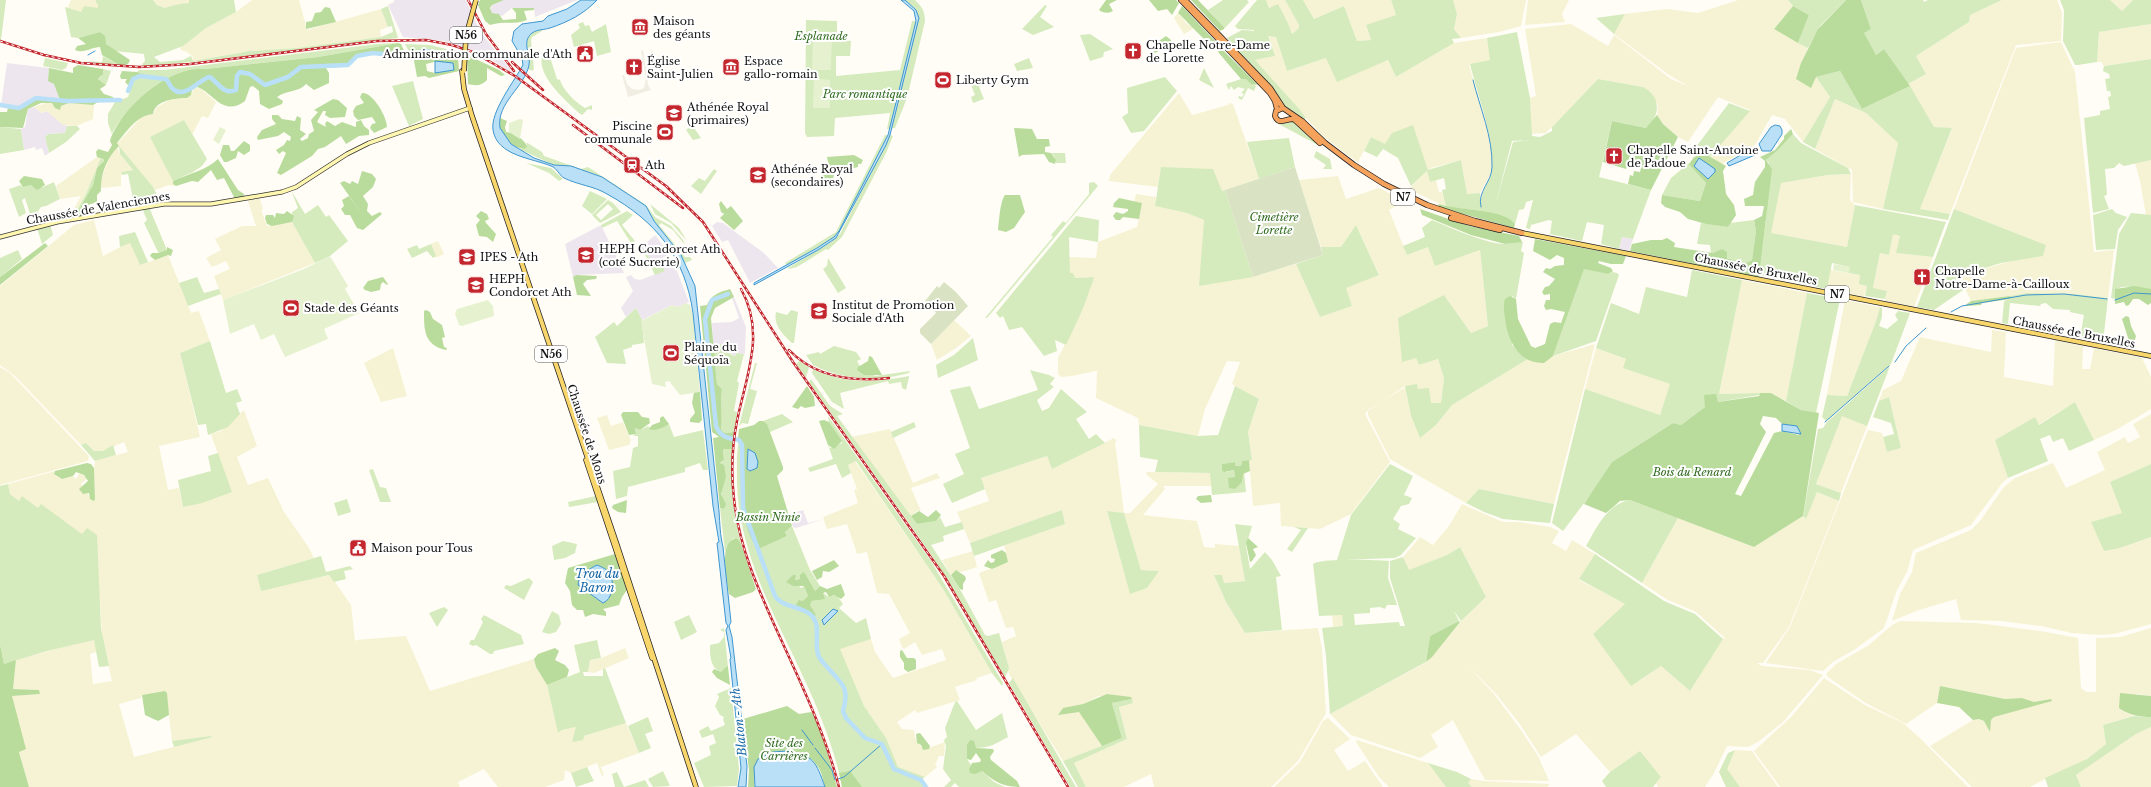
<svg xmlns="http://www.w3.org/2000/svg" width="2151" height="787" viewBox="0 0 2151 787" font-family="'Libre Baskerville',serif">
<rect width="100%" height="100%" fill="#fffdf5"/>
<path fill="#eee6ef" d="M394,0h72l8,19 9,16 31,39 -27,-17 -17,-8 -26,-8 -41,-4 -15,-32 6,-3z
M504,0h73l-42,17 -1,-9h-22l-10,8 -12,-4 2,-7z
M7,63l42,5 -1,13 6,2 6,17 -12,-1 -29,9 -18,-3z
M34,107l8,6 5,-2 20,15 -2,7 -17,1 -3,3 4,16 -4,3 -3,-8 -6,2 -1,-3 -11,3 -3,-21 4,-2 3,-18z
M717,222l6,1 41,30 14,15 -28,15 -22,-43 -6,2 -10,-16z
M601,225l23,48 -48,2 -3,2 -8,-33z
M655,235l15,19 -17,8 -12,-15z
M1622,237l11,2 -4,12 -10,-2z
M662,266l9,2 4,-2 14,36 -11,5 -6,-2 -30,15 -6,-12 -10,9 -5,-9 12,-17 -7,-14 5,-2 4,4 5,1 24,-9z
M734,297l12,30 -1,27 -8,-1 -2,3 -11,-7v-5l-11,1 -1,-22 20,-1 7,-4 -7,-20z
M803,510l5,13 16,-4 -28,9 -3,-1 -4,-13z"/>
<path fill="#f6f3d4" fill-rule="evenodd" d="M71,0h25v3l2,1v4h-13l-4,4 -14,-3z
M153,0h36v3l-24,5 -8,-3z
M252,0h47l8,30 74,-21 7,18 -8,3 1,7 -84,11 -47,3 -57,10v-4l-6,-5 -6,-2 -1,-3 26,-19 30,-16z
M1266,0h19l14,25 -1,4 -6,5 -4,-11 -10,-18 -9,3z
M1303,0h88l5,15 -30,11 5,14 -14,1 -13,-35 -30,13z
M1453,0h73l-5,26 -22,6 -38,6 -7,-9 3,-15z
M1528,0h41l-7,14 3,8 -40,3z
M1738,0h50l5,6 -19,23 34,19 -7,15 15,14 14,20 -27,45 -18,-23 -13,-4 -17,30 -33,19 -12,-7 40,-47 -32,-13 -30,45 -10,-5 -15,-13 -6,-9 1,-10 -15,-18 -45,-8 -52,54 -15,1 -1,-36 6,-2 -11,-67 46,-5 37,22 6,-11 57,44 17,7 -19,-11 -55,-41 11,-20 42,-5 31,4z
M2002,0h55l5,13 -1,28 -45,4 -66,169 -30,-5 32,-80 -18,-2 -26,-43 18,-10 -10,-18 53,-34 1,-7z
M2110,0h23l-11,11z
M1178,13l9,11 7,4 -10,6 -10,-16z
M2151,24v35l-48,7 -1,-4h-5l2,-30z
M1268,36l8,1 11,34 39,-13 47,8 15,-6 8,17 58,-34 33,-5 4,22 -22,5 23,81 -1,27 -11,20 -13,1 -6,-34 -30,8 -2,2 -58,-33 -13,25 -12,-8 -22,-17 -18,-19 -52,-58 20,-4z
M2061,42l14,30 19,180 20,-2 -6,48 -33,-4 -48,-1 -26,5 -30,3 -12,-25 56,-16 31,-15 -92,-36 62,-161z
M194,88h6l16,14 -8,16 -6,-2 -10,19 -8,-15 -33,17 25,49 -7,-1 -14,5 -38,-46 26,-29 10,-1 4,-7 16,-9 18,-3z
M1179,93l13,22 36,-10 2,-2 3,1 26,75 -37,12 -61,-24 -3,20 -49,-6 1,-6z
M1835,99l31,14 32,30 -15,66 -30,-7 -1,-32 -37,-21z
M49,102l12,4 8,-3 25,1 -1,15 -17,7 -13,-1 -16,-14 -5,2 -8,-6z
M117,147l3,7 13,16 -12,2v14l-20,2 -1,-5 10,-28z
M97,157l4,1 -1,4 -14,32 -14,24h-3l12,-22 -21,3 -4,-13z
M2151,160v55h-5l-6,-34 -5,-18z
M1427,171l3,11 6,-2 3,12h3l4,15 -37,-18z
M1851,174l-1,26 5,5 -8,42 -77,-14 10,-50 48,-8z
M1338,176l8,23 33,-11 25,13 -15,9 18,45 21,-8 32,10 20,-7 8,76 -17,7 -27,-38 -28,63 3,7 19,-6 6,19 -3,25h-10l-13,-14 -9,-4 -41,25 -3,4 25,48 -39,52 -31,15 -39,-3 -1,-23 -27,3 -4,-46h3l-4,-28 11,-32 -27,-16 8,-22 -13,-1 -22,48 -7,27 -59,-11 -1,-7 -42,-20 1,-27 3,-1 -28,6 -11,1 -3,-3v-16l24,-47 11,-34 -18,1 -5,-5 -1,-16 27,1 2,-16 39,-15 5,-23 -8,-2 2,-8 20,3 -1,9 32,7 17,7 49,57 43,-13 24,53 32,-11 -7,-18 34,-14 -23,-49 -15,22h-20l-22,-67z
M259,196l4,13 -2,1 6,16 25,-4 23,41 -92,37 -9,-24 16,-7 -4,-8 -14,6 -6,-9 15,-8 -6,-11 27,-13h14l-9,-28z
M94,220l9,36 27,-14 10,23 28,-10 23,58 8,-2 11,30 -30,12 20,84 -41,9 9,44 11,-2 4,19 48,-15 -20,-58 10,-3 23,-21 13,36 -20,11 11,28 20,-7 16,34 25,36 5,10 -57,17 4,15 69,-15 21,30 4,37 1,-2 50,-4 24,55 104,-32 2,8 11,18 11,48 4,-3 14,-3 8,9 42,-13 13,30 -38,14 3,8 -2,1 -5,-13 -26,10 -6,-3 -1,10 -19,7h-47l-14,-18 -26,13 2,5h-431l-10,-36 6,-2 -14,-53 29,-2 -1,-4 -26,-1 3,-29 69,-19 9,-1 3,12 -7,2 3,30 19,-3 -10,-45 -2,-34 -17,-67 -42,-30 -3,4 -19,-8 -9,-7 -2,-10 47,-13 -1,3 8,5 11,-3 3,3 3,-5h2l6,4 -6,6 8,12 6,3 -1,-31 1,-6 3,-2 30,-8 -4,-10 -21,9h-9l-8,-8 -5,2 -66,-69 -15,-11v-79l74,-61zM142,695l27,20 3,26 38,-5 3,1 -79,20 -15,-53 22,-6z
M1893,234l7,1 -3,18 36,4 -19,50 -29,-6 2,-10 -14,-2 7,-36 9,2z
M438,241l6,13 -8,4 -5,-14z
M1830,270l30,5 7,11 -3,11 -37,-7z
M1742,280l65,13 -21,108 -15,-8 -52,1z
M1845,300l35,7 -4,14 -29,75 -20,-1z
M954,320l17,16 -15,12 -19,12 -6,-16z
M1992,330l14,2 -2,45 49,9 2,-46 28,6 -1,23h8l4,-21 48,10 9,19v32l-35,21 -22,10 -19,-38 -37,23 -3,-8 -40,23 13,38 -5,4 -32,43 -58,25 -6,22 -10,18 -13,38 -30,22 -21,12 -10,9 -57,-8 24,-36 78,-197 14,3 5,19 14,-4 -12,-51 -10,4 4,-11 18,-9 19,-44 71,15z
M1595,344l-41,160 -75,-15 -13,14 -76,-44 -22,-44v-4l37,-25 6,30 9,22 16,-13 16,-20 76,-46 11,4 14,-7z
M393,348l14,48 -26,6 -17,-39z
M1596,348l30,11 -2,9 47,16 -11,31 -75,-26z
M0,367l11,7 73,77 5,5 -1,5 -88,24z
M2151,414v50l-41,18 13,31 -32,9 29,26 31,-11v87l-37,10 -14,1 -28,-2 -31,-7 -40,-5 -40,-1 -5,-21 -37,11 -27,11 8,-27 12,-22 4,-19 55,-23 9,-9 24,-34 11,-9 38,-15 13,25 39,-18 -8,-18 28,-15 3,6 12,-6 -7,-13z
M607,415l4,11 12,-4 8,18 -2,5 -20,5 -12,-32z
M1842,415l25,11 -26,67 -25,-9z
M890,429l23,54 24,-10 3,5 -29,10 10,23h-4l-6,5 -60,-79z
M1114,438l3,3 -2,1 9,71h6l28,-29 -12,-10 1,-2 64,1 1,13h-49l2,3 -22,26 54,6 7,26 11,1v-4l24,2 6,35 -21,2 -10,-8 12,27 19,31 73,-5 4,21 4,64 -28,48 -27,26h-117l-3,-13 -27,13h-38l-12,-24 53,-24 -8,-33 14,-3 -2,-6 -32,-1 -16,8 -16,4 12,3 23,35 -39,15 -54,-87 -1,-10 -6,-22 14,-6 -2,-7 -1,-2 -7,1 -10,-28 -7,2 -10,-29 29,-11 -4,-17 61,-21 -3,-14 -92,33 -13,-31 32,-11 -8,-23 66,-22 5,13zM1107,512l17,1 17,57 17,1 -11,17 -17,5z
M855,461l88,128 49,84 -16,5 1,2 -22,7 5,13 -43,13 -2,-3 -18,12 5,7 12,1 1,8 8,12 22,-8 -1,14h-5l-4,9 2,2 -12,10 -28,-10 -11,-29 -22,-32 -25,-58 32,-9 4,13 18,26 53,-18 -4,-11 -20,6 -7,-13 -11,7 -2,-2 -3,-8 11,-6 -21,-39 -12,-1 -10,-41 -10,2 -10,-30 -20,5 -4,-12 35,-14 -4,-13 3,-1 -9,-24z
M1817,492l22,9 -50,126 -26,36h-6l5,3 48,4 13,5 -40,47 -25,20 -10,5 -21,-1 -13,27 -9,14h-47l-2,-4 5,-6 -21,-26 -30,21 -34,-38 -35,23 -22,-34 -23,-29 -29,-29 27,29 24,32 20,30 11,25 -64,-1 -32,-60 -22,15 7,12 -18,11 -69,-23 -21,-21 97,-52 33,-40 26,-25 -26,-50 -13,8 -38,16 -6,-14 17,-20 13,8 16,-19 13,-22 41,18h17l30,5 9,4 -7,12 14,8 6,-11 23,14 -16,26 47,24 -33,30 46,47 22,-15 29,25 33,-53 3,1 -30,-27 -30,-13 -24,-16 36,-65 76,29 49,-31 2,3z
M973,551l4,16 -16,5 -3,-1 -7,4 -9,-15z
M1342,614l1,12 -10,1 -1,-12z
M1900,621l77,2 63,8 38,7 3,50 5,4h10v-54l24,-1 31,-9v68l-14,-2 -16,16 13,6 -31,9 3,19 -23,18 -33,14 -20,11h-58l-42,-41 43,-26 6,-1 5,2 5,9 2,-10 3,-3 55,-18 -15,3 -12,-4 -17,1 -65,-13 -3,17 -31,21 -42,-22 -36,-25 -2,-3 10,-10 33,-19 23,-20z
M625,648l4,10 -35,15 -6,-1 2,-12 9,-1z
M1824,678l41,27 38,18 18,16 47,48h-188l-26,-36 38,-35z
M1328,718l22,21 -16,11 14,21 17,-10 18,26h-109l26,-25 23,-41z
M2151,727v60h-70l-5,-12 60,-41z
M1357,740l71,23 18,24h-57l-10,-10 -23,-35z
M1735,750l17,1 26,36h-38l-14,-18z
M1471,779l13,2 66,3 -3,3h-75l-4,-4z"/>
<path fill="#d5ebbd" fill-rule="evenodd" d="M0,0h6l-5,40h-1z
M96,0h57l4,5 8,3c4,-2 19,-5 24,-5v-3h45l2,12 -30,16 -23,18 -29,11 6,5 23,-2 8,-4 2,5 57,-10 47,-3 84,-11 12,-5 -1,-6 -4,1 -7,-18 7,-3 10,32 -206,24 -48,4 -2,-2 3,-3 -1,-7 -30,-3 -9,-8v-5l-5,-6 -22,6 -7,-1 -6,-30 16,5 3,-6 14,2v-4l-2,-1z
M905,0h10c7,7 10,11 10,21l-18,77 -12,30 -8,1 4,-20 -1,4 -55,5 -1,18 -27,1 -2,-4 1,-113 31,1v19l14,1 -1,15h-14v20l64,-6 12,-49h6l-2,-11z
M1223,0h24l2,2 -25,27v-2l-16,-17z
M1257,0h9l3,8 9,-4 10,19 4,11 6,-5 1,-4 -14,-25h18l11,19 30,-13 13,35 14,-1 -5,-15 30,-10 -5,-15h62l4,14 -3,15 7,9 -9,1 2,4 -58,34 -8,-17 -51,22 -11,-24 -39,13 -11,-34 -8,-1 7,20 -20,4 45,50 6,8 -3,2 -20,-15 -11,-18 -45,-49 15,-8 12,1v-1l-16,-1 -3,-3z
M1788,0h58l-26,26 -12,22 -10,-5 11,-28 -16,-9z
M1861,0h62l1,2 4,-2h74l-32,15 -1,7 -53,34 10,18 -18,10 -24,-35 -8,6 -13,-22 8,-4z
M2060,0h50l12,11 11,-11h18v24l-52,8 -2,30 -19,3h-3l-12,-24 1,-31z
M1045,5l2,1 -7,11 14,10 -21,8 -11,-6z
M1625,14l-11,20 -18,-16z
M583,22l2,4 4,-1 3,7 14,-8 5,28 -14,4 -3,-15 -20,6 -3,-12 9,-7 -2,-4z
M542,29v2l-10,6 -1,3 3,29 -2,2 -4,-2c6,-14 -13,-34 14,-40z
M1517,32l13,66 2,38 8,1 12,-6v-4l46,-48 45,8c18,9 18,29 3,41l-34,-7 -13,56 52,13 -18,49 -11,-2 -3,12 -18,-5 3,-19 -17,-3 -5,19 -32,-7 2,-13 -3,-1 -18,5 -1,4 -4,-1 7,-28 -7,2 -2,7 -5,1 -4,14c-11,-13 -52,-15 -69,-17l-4,-17 4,-1 -2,-11 -14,4 -3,-11 -16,15 -13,-28 -15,-9 -6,8 -13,-6 7,-14 14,7 7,-11 21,-8 15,45 33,-10 6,34 13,-1 1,14c-2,-17 12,-27 11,-43 0,-33 -14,-67 -22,-100l20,-4 -3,-22zM1530,140l-17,2 -18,64 17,-65z
M1090,34l23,15 -9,3 -1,5 -13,4 -10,-26z
M398,43l-80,14 -113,12c-28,-3 -82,40 -93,65l-4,-11v-9l7,-12 13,-5c6,-13 -2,-21 19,-21l-10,-4 2,-2h25l213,-26z
M405,44l25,1 28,7v5l-33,-7h-17z
M543,54l7,3 7,22 3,1c3,10 15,22 25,28l7,-3v5l-4,-1 -6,6 -3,-2c-12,-11 -45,-39 -36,-59z
M103,56l18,10 -39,-5 20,1z
M45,58l23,5 -2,5 -4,2 -19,-4z
M1029,58l4,10 -16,3 -3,-7z
M2151,59v101l-27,6 -5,-3 -5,5 -9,1 2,26 -3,1 5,13 -16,4 -9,-95 16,-3v-4l10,-2 -2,-12 3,-1 -1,-5h-3l-2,-12 5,-1 -1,-4 -6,-3 1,-5z
M1204,68l10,20 -15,-8z
M103,69l8,2 -5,14 -8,-6 3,-2z
M1840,71l22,38 48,-23 24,41 18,1 -32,81 30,5 -2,6 -65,-11 15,-66 -32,-30 -31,-14 -20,50 -12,-7 27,-45 -14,-20z
M1165,77l12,14 -33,40 -13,2 -9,-16 6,-4 -1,-25z
M1241,79h5l10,7 -2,5 -6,-3 -6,12 -4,-2 1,-2 3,1 2,-3 -3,-1 4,-4 -7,-2 -4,3 -3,-4 -2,4 -3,-6z
M413,81l10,38 -14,7 -17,-40z
M980,82l2,3 -3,2 5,12 -11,4 -2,-6 4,-2 -4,-10z
M1729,103l21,8 -40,46 -14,-10z
M184,120l23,39 -5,7 -9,6 -20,9 -23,-44z
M1271,120l7,3 15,-3 25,25z
M692,125l9,13 -8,2 -7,-10z
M67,126h10l3,3 -14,13 -17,11 -4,-16 3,-3 17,-1z
M0,127l21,2 3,21 -24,4z
M1793,134l8,9 47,25 3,6 -23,1 -47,8 -10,50 76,14 8,-42 91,17 -13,35 -37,-4 4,-17 -7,-2 -4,21 -9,-2 -7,35 14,3 -2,8 -20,-3 2,-10 -8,-2 1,-9 -11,-2v-6l-17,-4 -5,26 -68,-14 7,-55 3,-57 -3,-3 10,-8z
M885,135h3l-4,9 -46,89 -8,7 -43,26 -2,-3 51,-31z
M890,135l3,1 -7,17 -44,84 -14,13 -2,-1 -29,18 -8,2 -1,-1 43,-26 9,-8z
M1289,138l6,29 -36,12 -12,-37z
M526,142l16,10 2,4 37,13 7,-2 58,38 9,12 16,9 12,14 2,5 -12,-15 -12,-7 -2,2 26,32h5l2,3 -7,3 -7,-13 -24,-29 -8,-15 -44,-29 -31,-11 -17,-1 -35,-16h6l2,-5z
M119,146l34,41 9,17 -13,3 18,43 -8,4 -15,-31 3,-3 -5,-12 -7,1 -7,-35 -6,1 -1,-3 12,-2 -13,-16z
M1316,151l14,8 2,10h-9l3,-4 -12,-8z
M1051,153h14l1,10h-10l-2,-7z
M101,158l3,3 -7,7 -4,17 -19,33 -2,1 14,-25z
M526,163l25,5 12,11 -4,2 -10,-8z
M1689,163l17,20 -6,18 -38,-6 9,-17z
M1161,167l52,2 9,22 3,-1 28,87 -54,9 5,-66 -17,-7 -32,-7z
M714,169l3,2 -16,23 -10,-8 8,-8 6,3z
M54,182l6,17 -14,7 -5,1 -3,4 4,14h-2l-4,-12 -6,1 -5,-16 -3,2 4,13 -7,4 -10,-28 12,-4 1,2 9,-2 12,2z
M1094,182l4,4 -111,132h-2l68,-81 -2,-2 12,-14 3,2 23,-29v-11z
M291,190l14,24 13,-9 8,12 3,-2 19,26 -18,15 -15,7 -23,-41v-10l6,-4z
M590,191l17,8 -15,15 -10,-8z
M608,200l5,3 8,9 -21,11 -8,-8zM608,204l5,5 -12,11 -5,-5z
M650,204l29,24 8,13 -16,-18 -16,-9z
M1954,209l92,36 -3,11 -42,7 -42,13 7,12 -32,22 -17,-3z
M2112,209l4,4 11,4 -9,13 -3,19 -19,1 -3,-35z
M627,211l6,4 -11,10 13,16 -4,2 -14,-22 -15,7 -1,-3z
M2131,213l20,2v74c-10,1 -30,-7 -36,2v8l-4,-1 8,-64z
M1076,216l23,4 -1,22 -29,-5 1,36h3l2,5 19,-1 -1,4 -11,30 -16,34 -11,-5 2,11 -13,5 -22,-29 -13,3 -6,-14 -3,2 -4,-5z
M1432,220c17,7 55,24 72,24 5,0 11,-2 16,-3l3,1 -2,9 3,2 -8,46 -4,-3v49l16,14 -76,46 -16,20 -16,13 -9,-22 -6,-30 12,-2 1,5 11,-1 2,15h10l3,-25 -6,-19 -19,6 -3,-7 -14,4 -4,-44 46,-23 27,38 17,-7 -8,-76 -45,16 -7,-19 -21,8 -4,-9 22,-9 -3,-9z
M1754,220l2,11 -4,29 -6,3 -35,-10 -1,-8 -13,-1 4,-21 27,4 2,-4z
M50,224l3,11 -11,9 -5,-16z
M1356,225l23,50 -33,13 6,18 -32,11 -24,-53 27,-9 -2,-8h20z
M135,232l13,30 -8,3 -10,-22 -10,4 -1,-11z
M431,244l5,12 -3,2 -6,-7 -15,7 -5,-9 10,-4 2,4z
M641,247l12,15 9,4 3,5 -10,4z
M18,250l4,9 -22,18v-19z
M828,258l18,30 -8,5 -15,-24 4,-3z
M1584,268l24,6 4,-2 5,1 2,2 -23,66 -43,15z
M1692,270l50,10 -23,114 41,-1 -1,2 -41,7 -13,5 -24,18 -8,-2 -61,39 -18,28 -31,41 -11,-8 33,-134 75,26 10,-31 -47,-16 3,-9 -30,-11 15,-45 28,11 7,-27 41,10z
M197,277l7,16 15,-4 2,5 -33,12 -9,-23z
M1807,293l33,6 -24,114 -15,-3 -15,-9z
M2027,293l48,1 33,4 -5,44 -23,-4 4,-23 -14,-3v-2l-17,-1 -7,-6 -5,1 -1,2 -30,-3 -2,21 -6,-1 2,-22 7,-2 -1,-3z
M1880,307l2,1v9l-3,9 8,3 11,-9 -3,-5 3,-4 12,2 -19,51 -65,57 -4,-4 5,-22 20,1 29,-75z
M636,308l6,12 2,23 -12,2v2l-9,3 3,14 -19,-1 -12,-26 19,-15 3,4z
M791,310l7,2 -4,31h-2c-9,-9 -19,-17 -16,-31l11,3z
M973,338l5,22 -40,18 -2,-13 18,-10z
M210,341l16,52 11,-4 5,12 -6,2 4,11 -12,13 -20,8 -2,-11 -8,1 -18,-72z
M724,344v5h5l1,5 5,2 2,-3 7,1 -7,27 2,2 -5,28 3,1 -3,20 -9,1 -4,-3c2,-13 -1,-27 1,-41l-5,-5 -4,-39z
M834,346l22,6 5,7 -4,2 3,5 15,10 35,-5 -1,2c-31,9 -67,7 -96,-8l-7,-10 13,-3 1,2z
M799,361l10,6 -3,11 -10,-14z
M755,363h2l-7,26 7,2 -9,33 -6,-1 -3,3z
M1890,366l-23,60 -25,-10 -26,68 25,9 -2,8 -22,-9 -11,27 -3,-3 15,-87 5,-1 4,-6z
M813,369c30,15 63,14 96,7v1l-3,13 -4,-2 -1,-6 -12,2 -1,-3 -48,12 4,16 -12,-7 -20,-29z
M1030,370l19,5 6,3 -5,6 4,3 -17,13 5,11 7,-3 12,-19 26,23 -11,7 13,20 7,-5 9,9 -53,26 -5,-13 -66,22 4,11 -33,14 -9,-19 21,-10 -9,-20 15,-6 -20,-58 20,-4 9,23 59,-19z
M811,379l19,27 13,8 -6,2 80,108 19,-3 4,-4 5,10 17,-5 2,7 -21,7 1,5 -13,4 30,46 24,44 3,1 11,-3 9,31 1,5 -4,8 -73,-121 -123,-174z
M1235,386l24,13 -11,33 4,28 -10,1 -1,5h-6v-4l-13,2 4,8 8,-2 1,7 -6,11 15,-16 2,20 -34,3 -2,-22 -55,-1 3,-12 -18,-3 -1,-32 59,11 20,-1z
M1889,397l12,51 -14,4 -4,-15 11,-3 -3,-11 -18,-6 6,-16z
M2075,402l19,38 -25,11 -6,-13 -10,4 -3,-7 -10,4 8,22 -40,17 -13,-38 40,-23 4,8z
M782,414l11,8 -23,10 -7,-11z
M828,416l103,145 72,122 -1,3 -10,-13 -49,-84 -87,-128 -8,4 3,8 -9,5 -6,-14 -26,8 -2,-4 25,-9 -5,-14 2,3 12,-5 -13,-21z
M914,422l2,5 -23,11 -2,-6z
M669,424l5,13 29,-7 5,40h-5l-3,-7 -15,5v4l-57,15 -1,9 -11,3 -3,-28 17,-4 3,-19 5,-2v-10h-5l3,-2 -1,-6 5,2 8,-4 4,4z
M739,440l3,5c-2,36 1,69 15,103l30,-12 -2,-4 7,-6 18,44 10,16 -5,5 -14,-12 -6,1 2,-2 -7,5 8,2 3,3 3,-2 4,10 -5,6 -2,-2 -3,8 15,9 1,-4 -4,-8 2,-4 6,-1 5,-7 6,4 5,-2 4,2 5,7 -4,4 17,15 10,-5 5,21 -31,10 24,57 22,32 12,29 27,10 -4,3 5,7h-84c-4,-22 -11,-43 -19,-64 -30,-80 -85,-155 -86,-243 0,-13 -1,-27 2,-40z
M86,443l8,8h9l10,-6 3,10 -21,6 -14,-16z
M723,449h9v49l8,43 -5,-3 -3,1 -7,13 -5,-44 2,1 3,-8 -3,-2 -1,-10 5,-12 -6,-13 4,-4z
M218,453l14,39 -30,11 -19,4 -5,-27 33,-9 -3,-15z
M1390,464l23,12 -9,19 8,3 -3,6 -8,2 -8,13 7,5 -2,5 18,9 -15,17 -6,3 -58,2 14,-45z
M2151,464v73l-31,11 -16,3 -13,-29 31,-9 -12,-31z
M373,469l7,18 6,1 5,14h-11l-11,-32z
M8,484l2,10 9,7 3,-5 16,12 3,-4 41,30 5,-6 10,7 4,93 8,38 -10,1 -5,-27 -47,11 -43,13 -4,-20v-158z
M1479,489l75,15 -4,19 -47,-4 -19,-7 -18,-9z
M596,496l2,6 -29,5 -1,-5z
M347,499l4,13 -13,4 -4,-13z
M1630,500l48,18 -36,65 -56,-37c11,-19 21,-42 44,-46z
M1062,510l3,14 -91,32 -4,-13z
M1107,511l17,2 17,57 18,1 -12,17 -17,6z
M1235,524l17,2 -6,20 4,23 15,-17 7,8 9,16 -5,1 6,53 -37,3 -19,-31 -12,-27h8l2,8 21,-2z
M1294,527l14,1 -16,24 -5,-3 14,-19z
M563,541l14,3 -2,9 -10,5 -11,2 -2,-14z
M1460,547l26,50 -25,24 -7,-10 5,10 -29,15 -4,26 -96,52 -4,-58 -4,-28 21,-2 -1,-11 -23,1 -6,-52c9,-6 62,-4 76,-3l-1,17 9,27h-10l-2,4 -5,-2 -10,1v5l-16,1 1,11 44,-3 1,4h5l-15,-48v-17l13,-4 6,13 38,-15z
M1595,554l69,47 31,13 28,25 -33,52 -29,-25 -30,20 -38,-52 32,-30 -46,-25z
M321,556l5,16 24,-6 3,3 -9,2 2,8 -12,3 -5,-7 -68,16 -4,-16z
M529,578l4,4 -9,18 -20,-12 2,-3 5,1z
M444,607l4,3 -11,17 -8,-14z
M552,611l7,4 2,9 -5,8 -7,2 -7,-2z
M484,615l37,20 3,9 -30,7 -1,3h-3l-14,-9 -3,1 -4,-2 2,-4h3l9,-18 -2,-3z
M689,615l8,17 -16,8 -7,-18z
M724,628l4,39 -7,5c-11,-4 -11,-17 -11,-27l9,-2 5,-6v-5l-4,-2z
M597,640l4,18 -11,2 -2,12h-5l1,4h19v-7l2,-1 21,55 -42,13 -1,4 -11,2 4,-15 -14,3 -4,3 -11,-48 33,-13 -6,-27z
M1013,678l63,109h-6l-61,-104z
M731,688l8,81 -2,17 -33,1 -10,-24 17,-8 -2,-9 7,-3 -3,-9 -11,4 -3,-7 9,-5 3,5 14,-6 -2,-6 1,-2 -4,-2 -5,-9 4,-9 -2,-3z
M1132,699l1,4 -14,4 8,32 -53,24 12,24h-8l-15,-26 59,-23 -10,-35z
M957,701l19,29 26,-17 6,24c-18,10 -20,11 -40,11l-1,11 4,6 -1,1 12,5 12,11 11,5h-46l-4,-4 -4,4h-7l7,-7 -8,-11 3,-23 -2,-6 3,-3 -2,-9 10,-26z
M2134,716l17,1v10l-15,7 -60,41 5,12h-33l-3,-9 42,-19 19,-15 -3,-19z
M648,717l5,14 -8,3 6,14 -12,5 -11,-27z
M210,736l3,1 -39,10 -2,-6z
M1735,750l-8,19 13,18h-14l-7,-15 9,-19z
M1640,751l21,26 -8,10h-47l-4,-6 8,-9z
M1428,763l29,9 14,7 -3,4 4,4h-26z
M587,767l7,14 -18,6 -5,-14z
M663,771l7,15 -17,1 -5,-8z
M617,772l7,15 21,-7 4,7h-34l-3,-13z"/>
<path fill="#b9dc9c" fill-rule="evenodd" d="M480,0h24l-12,5 -2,3 2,5 7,1 4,6 13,-1v-6l-4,-5h22v2l-10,1 3,9c-11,5 -24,1 -37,5l-5,-4 -7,-16z
M1106,0h11l-8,4 4,7c-5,3 -10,2 -14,-1z
M1149,0h27l3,3 -7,12 -5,-6 -9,2z
M1191,0h7l26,27v2l-4,2z
M1846,0h15l10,29 -7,4 12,22 8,-6 26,37 -48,23 -22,-38 -24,6 -5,11 -15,-9 5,-16 17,-34z
M1182,6l35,37 -3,4c-5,-1 -30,-29 -36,-34z
M1793,6l16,9 -11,28 -24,-14z
M325,7l5,1 6,14 -30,7v-7l6,-1 3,-8 6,-1z
M100,32l5,4 1,8 24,16 -2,4 -7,2 -19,-11 -2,-8c-8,0 -16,7 -25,3l2,-4 9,-2 -8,-6z
M1166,36l5,4v4l-16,9 -3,-4 4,-6z
M398,43l3,1 5,11c-14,3 -27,-3 -41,-1 -8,1 -10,8 -17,11 -7,3 -15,2 -22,3l3,5v10l-15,7 -8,-6c-6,8 -20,6 -29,13l6,4 -1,3 -13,5 -9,-5 -1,-13 -6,-5 -3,1 -5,14c-22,17 -33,-10 -48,-14l-5,3 -1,5 -4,3c-11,0 -32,2 -34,16 -17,2 -25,16 -36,29l2,3c-12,11 -19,29 -18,45l-4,4v7l-12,4 -2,12h-9l19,-33 4,-17 7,-7 -1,-2 -6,-2 -1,-5 2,-3 10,3 4,-7 -2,-4c11,-33 59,-75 95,-72l113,-12z
M1221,48l37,37 -7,-1 -5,-5h-5l-23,-27z
M409,49l16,1 33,7 1,14 -30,7 -4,-2 -8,1 -4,-22 -3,1zM434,62l20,8 -19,3 -8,-2 -1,-7z
M467,55l32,15 6,5 -4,1 -14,-8v12c-6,6 -11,6 -19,4z
M78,65l25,4v5l-5,5 8,6 -6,4 4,5 9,3 2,5h-17l-5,3 -24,-2 -8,3 -1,4 -5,-2 -3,-5h-11l-13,6 -5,19 -23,-1v-15h7l1,-5 11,1 17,-10 24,2 -6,-16 -6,-3 1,-13 24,5v-5z
M122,71l15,1 11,4 -12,1 -7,9 -4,-4 2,-3h-6l-1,-3z
M362,93c11,-1 25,24 25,34l-13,6 -4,-5 2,-4 4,-1 -4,-6 -14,3 -4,-4 -1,-5 3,-5 8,-3 -4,-6z
M333,99l5,1 9,8 -2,9 -15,1 -5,-3 1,-4h-3l-6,11 9,5 -1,-3 2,-3 8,5 7,-4 14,5v-5l5,-2 3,6 5,4v5l-10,1 -13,8 -5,-8 -16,11 -7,2 -6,7 -31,19 -4,-2 9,-20 -3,-2 -4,3 -3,-4 8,-5 3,-5 3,1 1,-4 -7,-5 -6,4 -20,4 -1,-3 5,-7 14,-6 -4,-5v-4h6l4,4 13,2 2,-5 4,2 -1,12 6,4 -6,5 2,2 6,-3 1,-4 5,-3 -3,-11 7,-8 -4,-2z
M1657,115l6,9 15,13 -27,53 -23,-6 2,-9 3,1 1,-5 6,1 1,-4 -13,-4 -2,5 -23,-7 9,-41 34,7z
M500,118l7,3 -2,6 1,5c7,0 19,8 21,14l-2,3c-15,-1 -28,-16 -25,-31z
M1014,128l18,1 5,10h12l1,7 -5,1v5l6,1 5,7 -1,4 -6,-2 -5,-8 -22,1 -3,2z
M1791,129l2,5 -17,18 -10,8 6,9 -13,108 -129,-26 2,-7 19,-4h11l5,-2 8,5 -1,4 39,6 9,-4 5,3v6l19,5 6,-3 4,-29 -2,-11 8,-4 2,-10h-19l-1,-7 9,-4 2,-13 10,-15v-6l-5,-4 15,-7 9,-11v-3z
M244,141l6,4v6l-6,4 -6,-4 -2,7 -9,4h-3l-4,-7 3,-10h6l2,6h3z
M854,155l9,5 -2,4h-3v3c-15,3 -28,10 -31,-10z
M1700,155h7l19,11 -3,5 3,23 8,11 2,10 -8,12 -22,-3 -18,-5 -8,-7 -15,-5 -4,-4 1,-8 38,6 6,-18 -17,-19 5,-7z
M218,159l20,31 6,4 1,5 -9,2 -12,-23 -7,2 -6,-10 -13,12 -6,-1 -16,5 -3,-2v-3c15,-7 34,-11 45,-22z
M826,170l8,5 -4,13 -12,-6z
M362,171l10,3 4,5 -3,8 -10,9 5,8 -1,7 5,5 8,-4 2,2 -19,16 -6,-2 -7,-13h-5l-4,-6 3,-3 -2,-6 7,-4 16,22 -25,-35 4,-2 6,3 2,-3 6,3z
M24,176l18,3 3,6 -8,5 -6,-5 -8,2 -4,-6z
M1005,195h15l5,17 -11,16 -8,4 -8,-2c1,-8 2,-29 7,-35z
M1119,198l23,5 -3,16 -16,-2 -3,3h-4l-3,-4 3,-4 7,2 5,-3v-2l-15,-2 1,-4z
M721,201l6,8 4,-3 12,15 -9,9 -14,-12 4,-4 -3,-2 -2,-8z
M1439,204c19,7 64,4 76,20l-1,4 -76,-21z
M1420,209l49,17 50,10 3,6 -17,2 -34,-9 -49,-20z
M287,211l7,5 -2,6 -20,4 -5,-2 -2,-6 1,-3h7l2,3 1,-5 8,1z
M481,211l6,3 2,5 -4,2 1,2 10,11 -3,8 -6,-5 -8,-1 -3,-11 4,-5 -4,-4z
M1535,239l91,17 -3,8h-12l-12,-3 -1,2 13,5 2,3 -5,3 -24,-5 -31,87 -9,7c-26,1 -37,-24 -39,-45 -1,-6 -2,-13 0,-19l5,-3 6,3 2,20 13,27 4,2 10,-4 5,-20 4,-2 7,1 4,-11 -14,-3 -5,1 -2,-4 2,-6h4v-6l-6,1 -2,-3 3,-5 4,-1 6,-7 -12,-7 3,-4 4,1 5,-3 9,-1v-7l-7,-3 -7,5 -17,-9z
M45,243l3,3 -48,39v-8z
M167,247l6,3 -2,6 -3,-1 -13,5 -5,-4 2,-3h7l8,-3z
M576,275l21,1 -1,3 -9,1 -4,4 8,12 -14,-1 -4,-18z
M383,277l5,7 -1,1 -4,-3 -2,2 -1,6 -9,2 -6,-2 -2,-2 5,-7z
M2135,286l16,3v14l-3,2 -9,-6h-6l-4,6 -3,1 -2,-4 -9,2v-15z
M730,289l4,8 -19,11 -4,10 6,66 5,5c-2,14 1,27 -1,41l4,3 9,-1 -2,17h-9l1,11 -4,3 4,2 2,12 -5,17 5,10 -2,5 -4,-1 -7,-70 6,-1 -7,-5 -12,-126 7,-1c4,-10 12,-13 23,-16z
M2010,296l1,3 -29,4 -1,2 -17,1 7,-5z
M426,310l4,2 3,7 9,6 3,12 -3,1 2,9 3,1 -1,2c-22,-5 -22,-20 -22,-39z
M2126,316l3,1 2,9 5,10 -2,7 -5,-2 -7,-22z
M869,356l3,1 10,18h-18l-7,-5 1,-3 10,-6z
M807,386l7,11 1,9 -10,2 -4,-2 -3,3 -6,-2z
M694,392h6l2,28 -3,3 -9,-1v-3l5,-6 -3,-10z
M1760,393h11l30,17 18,3 -16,103 -49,31 -124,-47 -10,1 -14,12 -22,-9 28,-42 61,-39 8,2 24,-18 -1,-12 12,-1 2,8 41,-6zM1763,416l13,2 6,6 15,2 2,9 -17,-4 -8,2 -33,63 -6,-2 31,-62 -6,-8z
M623,412h15l4,5 7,1 1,5 -10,7 -5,-2 1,6 -7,1 -8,-20z
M663,416l6,8c-5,3 -14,8 -20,5l3,-4 8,-3v-4z
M824,420l5,2 13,19 -8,8 -6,-4 -9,-24z
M759,421h4l4,3 16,43v3l-6,6 15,50 -7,6 2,4 -29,13c-19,-21 -18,-77 -16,-104l-4,-7 1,-9 15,-4z
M1249,460l1,11 -7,3 -1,8 -7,7 -6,-1 -1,-10 7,-1 -1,-7 -10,2 -2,-2v-6l13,-2v4h6l1,-5z
M87,463l4,1 3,4 1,31 -1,2 -4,-2 -1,-6 -6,1 -4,-5 9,-8 -4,-6 -8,-3 -3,4 -11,3 -8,-5 1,-3z
M1211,495l1,7 -11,1 -5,-4 2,-3z
M627,500l-1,13 -8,-1 -6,-4 1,-3z
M936,510l5,5 -5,6 -19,3 -6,-8 8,-5 9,6z
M736,538l4,3 16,48 -3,3 -18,6 -6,-4c-2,-15 -11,-51 7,-56z
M1248,538l10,9 -5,2 3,6 -4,6 -2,1 -4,-19z
M1002,550l4,3 2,9 -16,7 -8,-3 4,-6 3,3 3,-1 1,-3 -4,-1v-3z
M615,554l12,36 -5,7 -3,8 -16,4 3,3v4l-13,-2 -8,3 -2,-7h-6l-5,-5 -2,-14 -5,-8 3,-15zM597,565l10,5c1,10 8,28 -4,33l-20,-15 8,-20z
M834,560l5,6 -10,6 -6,-1 -1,6 -5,3 -5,-9z
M956,570l9,6 1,3 -3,5v6l-3,-1 -9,-14z
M804,572l11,19 5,-5 7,3 14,-5 4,11 -4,4 -7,-4 -5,2 -3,-5 -3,1 2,6 -13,2 -2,4 6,10 -3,2 -15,-9 -2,-4 3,-4 4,1 5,-5 -4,-10h-11l-7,-4 7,-7h3l-1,5 5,-1v-4z
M1459,621l1,1 -28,35 -6,5 4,-26z
M0,644l4,20 12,-4 -3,29 26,1 1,4 -28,2 14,53 -7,3 10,35h-29z
M555,648l4,3 -4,9 10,5 4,5 -2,7 -20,8 -11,-18 -2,-8 4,-5z
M902,650l5,8h7l2,2v9l-8,3 -4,-3v-6l-4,-6v-6z
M727,666l1,1 2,18 -13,-7 -5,-6 2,-3 7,3z
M1940,686l65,13 17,-1 12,4 17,-3 1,2 -58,16 -3,3 -1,12 -6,-11 -5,-2 -6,1 -14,-13 -22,-4z
M165,691l2,2 2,22 -11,6 -13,-6 -3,-20z
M2120,693l31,3v21c-10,0 -23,-2 -32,-9z
M1107,694l24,3 1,2 -20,4 10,35 -20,8 -23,-34 -21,3 5,-7 20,-4z
M787,706l12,8 12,-2 3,3 10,26 13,46h-12c-2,-6 -3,-15 -7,-20 -11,-17 -34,-20 -51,-12l-13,29 1,3h-7l1,-17 -6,-51z
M920,733l10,13 -1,3 -6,1 -2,-5 -4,-2 -1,-9z
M970,740l4,1 2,7 17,1 1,2 -4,6 1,3 26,21 3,6c-17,0 -25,-5 -38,-16l-7,3 -5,-1 -1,-4 3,-6 8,-1 1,-2 -5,-7 -5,7 -4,-1v-14z
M850,771l12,16h-20l-3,-14z"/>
<path fill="#d9e3c4" d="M1295,167l28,88 -70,22 -28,-87z
M944,282l12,10 12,14 -37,38 -11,-11v-4l16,-16 -11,-12 12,-15 2,2z"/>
<path fill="#e6f2cf" d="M813,31l19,1 -1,38h-19z
M817,77l2,2 11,1v28h-17l1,-29h3z
M520,119l3,1 -3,19 -11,-7v-9z
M220,127l6,3 -7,14 -6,-4z
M330,256l18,30 -3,3 14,24 -35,16 4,10 -43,18 -11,-23 -13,6 -7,-16 -24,10 -7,-34 81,-31z
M1834,264l16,3 -1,6 -16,-3z
M488,300l5,6 1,10 -32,10 -3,-1 -4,-11 2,-5z
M686,303l4,2 3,11 7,76 -20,3 -11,-14 -4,1 1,5 -14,-3 -11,-63 31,-16 6,2z"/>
<path fill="#f1ede2" d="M643,50l5,35 3,5 -23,7 -6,-22h2l3,9 5,5 7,1 5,-2 2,-10 -5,-27z"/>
<path fill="#b9e0f7" stroke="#3f96cf" d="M581,0h16c-13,14 -29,22 -47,28 -6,2 -12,1 -18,5 -11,9 -1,21 -3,32 -4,22 -33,38 -29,63l11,16 23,14 20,7 17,1 31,11 44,29 8,15 27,34 14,31 24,225c1,14 1,23 4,36l8,75 -2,4 3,11 15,129 -1,21h-8l3,-19 -11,-109 1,-1 -5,-28 2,-4 -2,-3 -9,-80 2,-1 -6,-36 -20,-193c-8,-56 -37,-92 -86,-119 -13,-8 -29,-9 -43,-16 -5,-3 -7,-10 -13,-12 -19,-8 -54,-10 -58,-36 -3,-18 22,-50 30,-65l-1,-7 -10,-17 2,-10 8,-7 21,-3 5,-5 19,-7z
M901,0h4l11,10 3,8 -29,117 -4,10 -50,93 -18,12 -64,35v-2l63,-35 17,-11 5,-6 49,-96 28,-114 -2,-10z
M435,61l18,2 1,7 -19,3z
M1775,125l5,1 2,4v4l-11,17h-9l-3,-7 12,-17z
M1749,150l3,1 3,4 -26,11 -2,-3z
M1699,158l16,11v3l-7,7 -14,-13z
M1782,424l15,2 4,8 -19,-3z
M748,449l7,4 3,9 -1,6 -7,3 -3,-2z
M597,565c5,2 10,4 13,9 5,9 2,26 -7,29l-25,-18c0,-10 11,-16 19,-20z
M833,609l5,2 -14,14 -2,-5z
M786,751c28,4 30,11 39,36h-70l-1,-20 4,-8 15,-7z"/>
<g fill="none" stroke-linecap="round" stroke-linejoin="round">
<path stroke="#3f96cf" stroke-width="1" d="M88,55l7,-4
M1473,80c7,28 20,57 19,87 0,15 -15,24 -11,40
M2115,300l19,-7 17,1
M1951,312l11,-6 64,-11 38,-1 43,5
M1895,362l11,-16 20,-18
M1825,422l64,-56
M802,730l11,15
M815,748l17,22 3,10
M838,779l6,-2 38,-33"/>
<path stroke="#b9e0f7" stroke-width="4.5" d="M128,91l5,-12 7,-3 26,3c3,3 4,8 7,10 12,11 27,-11 37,-12 9,7 14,18 26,13l1,-14 3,-4 10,2 15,11 23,-8 13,-10 47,-2 9,-9 16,-3 29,3 24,-5 28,5v-4
M0,105l19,3 17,-10 31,3 53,-1
M728,294l-16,6 -7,19 11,107c4,11 12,12 23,14l3,5 1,63 32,88c6,11 25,10 35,18 12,10 4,27 8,40 1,5 6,9 9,13 15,17 23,20 16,44l3,7 19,20 17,6 12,25 27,11 5,7"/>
<defs>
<path id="secondary" d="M0,237l57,-15 107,-18h47l71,-12 14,-5 51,-33 22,-11 101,-35"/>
<path id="primary" d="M462,71l2,18 8,27 145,429 79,242
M1522,233l629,123
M586,460l66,198"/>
<path id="highway" d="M1181,0l89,93 5,8 2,8
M1185,0l85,88 13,20 19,13 23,22 29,22 30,19 43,21 48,16 47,12
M1283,108l-7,3 -1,5c4,10 11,2 19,3l26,24
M1451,218l49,12"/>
</defs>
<use href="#secondary" stroke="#333" stroke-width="5"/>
<use href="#primary" stroke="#222" stroke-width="5.5"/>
<use href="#highway" stroke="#222" stroke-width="6"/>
<use href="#secondary" stroke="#fff6b0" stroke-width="3.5"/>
<use href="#primary" stroke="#f9d66b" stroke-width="4"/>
<use href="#highway" stroke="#f5a25d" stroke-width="4.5"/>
<defs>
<path id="rail" d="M468,0l18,34 28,37
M0,41l44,14 37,8 58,4 51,-3 187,-23 49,-1 26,5 21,7 42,24 151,110 37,36 90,140 151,214 124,211
M512,62l31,28
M573,125l110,83
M741,289c25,44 5,87 -4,132 -5,25 -6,52 -3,78 5,48 24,90 44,134 23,50 47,100 61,154
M789,350c26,27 64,32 100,28"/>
</defs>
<use href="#rail" stroke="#c4262e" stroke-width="2.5"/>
<use href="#rail" stroke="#fff" stroke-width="1" stroke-dasharray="3" stroke-linecap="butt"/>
<defs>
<path id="primary-bridge" d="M464,71l2,-35 10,-36"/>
</defs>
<use href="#primary-bridge" stroke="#222" stroke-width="5.5" stroke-linecap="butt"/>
<use href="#primary-bridge" stroke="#f9d66b" stroke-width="4"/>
</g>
<defs>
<symbol id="museum-square" viewBox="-11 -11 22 22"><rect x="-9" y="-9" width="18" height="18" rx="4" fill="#c4262e" stroke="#fff"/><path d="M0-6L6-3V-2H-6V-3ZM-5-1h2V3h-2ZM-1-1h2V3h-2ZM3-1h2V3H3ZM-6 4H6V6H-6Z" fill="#fff"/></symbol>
<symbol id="church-square" viewBox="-11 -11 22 22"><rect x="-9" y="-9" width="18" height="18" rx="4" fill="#c4262e" stroke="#fff"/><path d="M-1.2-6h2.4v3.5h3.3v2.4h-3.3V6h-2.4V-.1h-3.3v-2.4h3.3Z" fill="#fff"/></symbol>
<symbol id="civic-square" viewBox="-11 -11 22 22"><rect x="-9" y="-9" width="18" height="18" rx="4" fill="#c4262e" stroke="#fff"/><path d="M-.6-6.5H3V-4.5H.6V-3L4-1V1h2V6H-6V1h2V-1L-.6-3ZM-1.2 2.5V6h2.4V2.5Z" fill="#fff"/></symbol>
<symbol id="stadium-square" viewBox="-11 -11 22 22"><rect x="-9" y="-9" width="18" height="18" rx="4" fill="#c4262e" stroke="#fff"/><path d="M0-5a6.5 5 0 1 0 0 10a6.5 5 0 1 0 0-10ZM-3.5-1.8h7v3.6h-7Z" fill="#fff"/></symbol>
<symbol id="school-square" viewBox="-11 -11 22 22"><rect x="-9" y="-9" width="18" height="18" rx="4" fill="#c4262e" stroke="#fff"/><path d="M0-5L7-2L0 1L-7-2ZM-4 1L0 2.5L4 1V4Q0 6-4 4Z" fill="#fff"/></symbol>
<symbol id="station-square" viewBox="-11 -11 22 22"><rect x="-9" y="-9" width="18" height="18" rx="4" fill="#c4262e" stroke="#fff"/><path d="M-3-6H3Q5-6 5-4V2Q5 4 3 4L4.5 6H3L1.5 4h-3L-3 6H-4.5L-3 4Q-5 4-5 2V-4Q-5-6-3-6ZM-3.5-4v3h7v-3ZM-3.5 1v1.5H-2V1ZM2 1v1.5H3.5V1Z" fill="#fff"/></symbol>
<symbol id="university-square" viewBox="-11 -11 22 22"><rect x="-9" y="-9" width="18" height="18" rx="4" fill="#c4262e" stroke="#fff"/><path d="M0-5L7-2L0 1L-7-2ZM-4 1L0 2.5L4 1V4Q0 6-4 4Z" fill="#fff"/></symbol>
</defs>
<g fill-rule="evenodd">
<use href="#museum-square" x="630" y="17" width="20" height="20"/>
<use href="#church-square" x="1123" y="41" width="20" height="20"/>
<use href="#civic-square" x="575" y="44" width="20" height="20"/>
<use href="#church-square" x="624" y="57" width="20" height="20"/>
<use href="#museum-square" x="721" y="57" width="20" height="20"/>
<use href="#stadium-square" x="933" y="70" width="20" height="20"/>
<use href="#school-square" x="664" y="103" width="20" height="20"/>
<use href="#stadium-square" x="655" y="122" width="20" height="20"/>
<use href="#church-square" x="1604" y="146" width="20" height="20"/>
<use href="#station-square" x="622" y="155" width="20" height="20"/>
<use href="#school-square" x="748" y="165" width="20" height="20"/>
<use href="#university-square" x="576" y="245" width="20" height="20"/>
<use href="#school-square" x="457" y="247" width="20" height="20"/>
<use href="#church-square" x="1912" y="267" width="20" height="20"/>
<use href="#university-square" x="466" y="275" width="20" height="20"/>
<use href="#stadium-square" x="281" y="298" width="20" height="20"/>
<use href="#university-square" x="809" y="301" width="20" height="20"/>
<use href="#stadium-square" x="661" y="343" width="20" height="20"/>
<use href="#civic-square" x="348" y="538" width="20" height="20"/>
</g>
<g text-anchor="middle" stroke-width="4" stroke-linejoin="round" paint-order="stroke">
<g fill="#fff" stroke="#585858" stroke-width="1">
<rect x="450" y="27" width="32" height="16" rx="3"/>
<rect x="1391" y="189" width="24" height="16" rx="3"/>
<rect x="1825" y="286" width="24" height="16" rx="3"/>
<rect x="535" y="346" width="32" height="16" rx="3"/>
</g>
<g font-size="10" font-weight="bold" fill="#111">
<text x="466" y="39">N56</text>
<text x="1403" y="201">N7</text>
<text x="1837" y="298">N7</text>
<text x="551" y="358">N56</text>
</g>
<g font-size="11" fill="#111" stroke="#fff" text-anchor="start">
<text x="653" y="25">Maison<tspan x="653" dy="13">des géants</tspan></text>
<text x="1146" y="49">Chapelle Notre-Dame<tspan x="1146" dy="13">de Lorette</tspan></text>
<text x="572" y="58" text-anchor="end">Administration communale d'Ath</text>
<text x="647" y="65">Église<tspan x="647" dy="13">Saint-Julien</tspan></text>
<text x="744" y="65">Espace<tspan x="744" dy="13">gallo-romain</tspan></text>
<text x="956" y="84">Liberty Gym</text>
<text x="687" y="111">Athénée Royal<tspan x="687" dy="13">(primaires)</tspan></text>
<text x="652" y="130" text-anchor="end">Piscine<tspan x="652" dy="13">communale</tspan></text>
<text x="1627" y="154">Chapelle Saint-Antoine<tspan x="1627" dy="13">de Padoue</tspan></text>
<text x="645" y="169">Ath</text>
<text x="771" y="173">Athénée Royal<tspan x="771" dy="13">(secondaires)</tspan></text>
<text x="599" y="253">HEPH Condorcet Ath<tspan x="599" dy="13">(coté Sucrerie)</tspan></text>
<text x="480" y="261">IPES - Ath</text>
<text x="1935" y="275">Chapelle<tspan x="1935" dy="13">Notre-Dame-à-Cailloux</tspan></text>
<text x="489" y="283">HEPH<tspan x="489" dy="13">Condorcet Ath</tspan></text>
<text x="832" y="309">Institut de Promotion<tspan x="832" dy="13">Sociale d'Ath</tspan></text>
<text x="304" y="312">Stade des Géants</text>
<text x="684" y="351">Plaine du<tspan x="684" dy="13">Séquoïa</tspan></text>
<text x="371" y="552">Maison pour Tous</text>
</g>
<g font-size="11" font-style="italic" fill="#2f6b1f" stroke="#fff">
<text x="821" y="40">Esplanade</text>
<text x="865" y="98">Parc romantique</text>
<text x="1274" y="221">Cimetière<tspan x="1274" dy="13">Lorette</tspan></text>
<text x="1692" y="476">Bois du Renard</text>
<text x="768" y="521">Bassin Ninie</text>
<text x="784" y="747">Site des<tspan x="784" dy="13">Carrières</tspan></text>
</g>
<g font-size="11" fill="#111" stroke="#fff">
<text transform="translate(98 208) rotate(-10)" y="4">Chaussée de Valenciennes</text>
<text transform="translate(1756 269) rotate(11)" y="4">Chaussée de Bruxelles</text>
<text transform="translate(2074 332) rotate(11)" y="4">Chaussée de Bruxelles</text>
<text transform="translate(587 434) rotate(72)" y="4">Chaussée de Mons</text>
</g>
<g font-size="12" font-style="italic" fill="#1768a6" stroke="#fff">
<text x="597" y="578">Trou du<tspan x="597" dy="14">Baron</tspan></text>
<text transform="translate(739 722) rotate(-96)" y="4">Blaton - Ath</text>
</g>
</g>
</svg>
